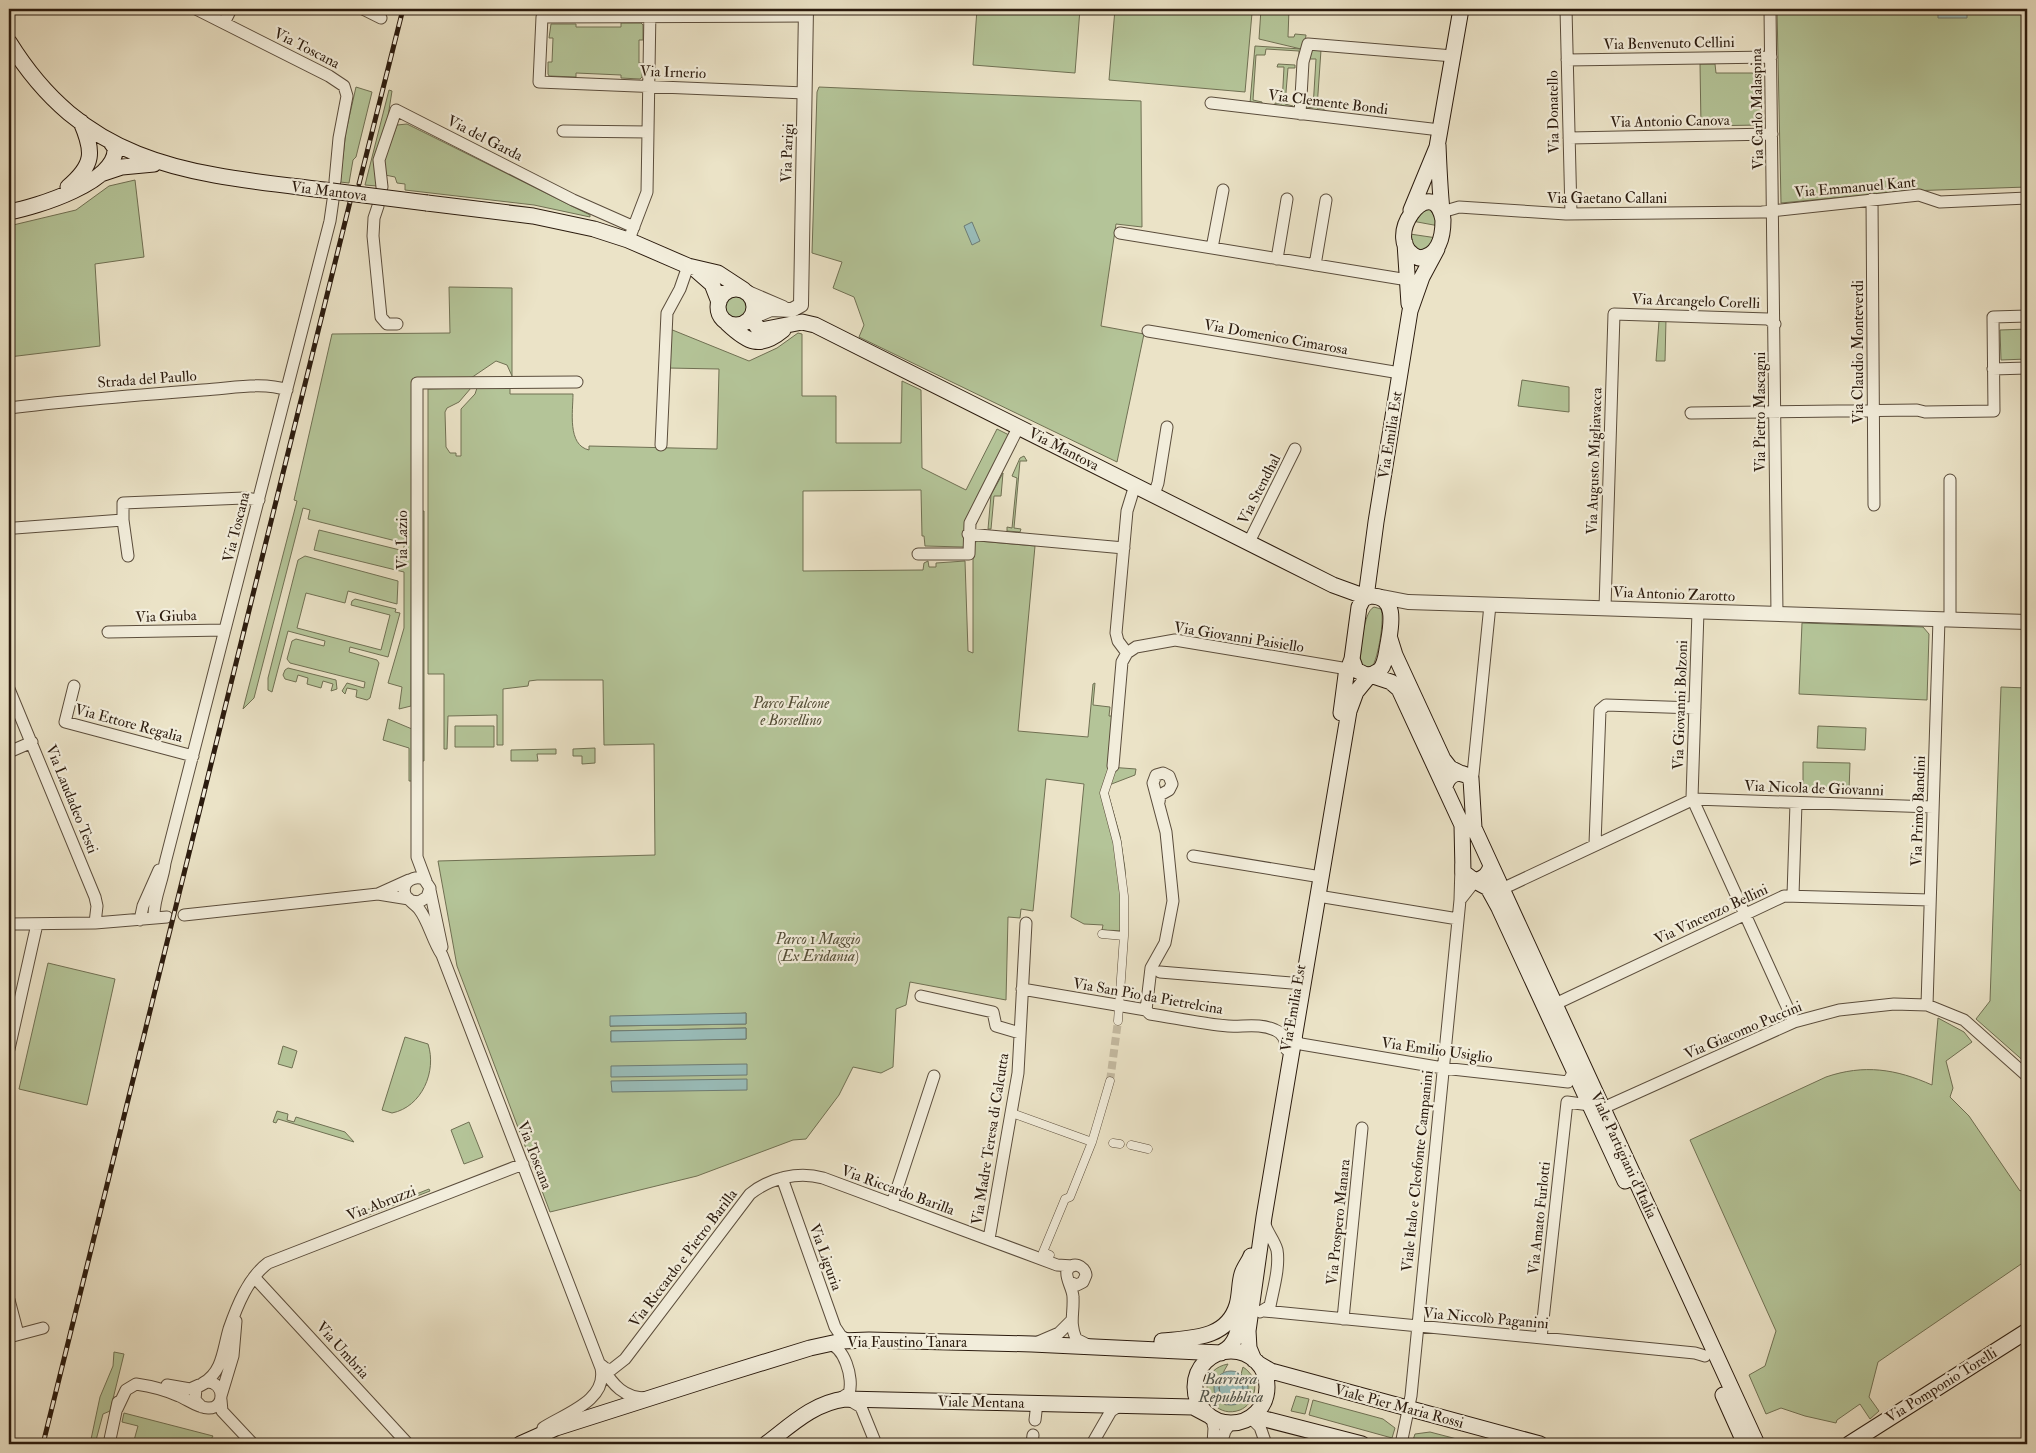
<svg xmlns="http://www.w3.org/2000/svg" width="2036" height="1453" viewBox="0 0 2036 1453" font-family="'IM FELL Double Pica',serif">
<rect width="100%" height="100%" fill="#ebe3c7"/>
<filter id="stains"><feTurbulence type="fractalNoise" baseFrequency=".004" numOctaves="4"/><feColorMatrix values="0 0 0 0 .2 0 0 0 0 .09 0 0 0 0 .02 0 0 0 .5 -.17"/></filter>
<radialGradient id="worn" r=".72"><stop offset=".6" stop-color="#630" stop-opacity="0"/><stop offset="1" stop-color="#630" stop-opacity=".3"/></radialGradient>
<path fill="#b4c498" stroke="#707053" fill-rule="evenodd" d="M977,9h103l-5,64 -102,-8z
M1115,9h91l46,4 -7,79 -136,-12z
M1261,9h28l-1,28h6l1,-3 11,1 -2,16 -5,7v-7l-33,-2 -1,6h-9l-3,45 9,2v2l-12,-1 5,-57 46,3 -42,-10z
M1777,9h250v178l-119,4 -127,12z
M621,23h20l2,2v15h-4v23h3v14l-2,2 -19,-1v-3l-45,-2v4l-27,-1 -1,-2v-12h4l1,-24h-4l2,-14h25v3h45z
M1312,50h9l-4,58 7,1v2l-18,-2v-2l7,1 3,-49h-7z
M1278,64l17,1v3h-7l-3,36 8,2v2l-18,-3v-2l7,1 2,-37h-7z
M1700,64h15l1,9h45l1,54 -3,-2 -58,1z
M356,87l16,5 -16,65 -3,3 -4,23 -9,-1 6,-51z
M819,87l322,14 1,126 -26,-3 -15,102 43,8 -27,128 -258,-125 5,-12 -10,-28 -21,-9 9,-26 -30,-9 5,-161z
M389,90l3,1 -15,95 -12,-1z
M407,124l183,91v2l-56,-12 -129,-15v-6l-8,-1 -2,-6 -10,-2 -3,-8 15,-42z
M135,180l9,77 -49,7 5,82 -91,11v-131l67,-16 33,-24z
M1429,206l10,20 -27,-5z
M1410,234l27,4 -7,13h-15z
M449,287l63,1v88l-5,-11 -11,-4 -25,17 -59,1 -1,327 -12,3 3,-22 -14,-4 16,-55v-56l-90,-22 5,-20 85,21v-8l-96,-24 2,-9 -7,-2 -49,190 -11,11 54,-208 -3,-1 38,-166 118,-1z
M725 307a11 11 0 1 1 22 0a11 11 0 1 1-22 0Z
M1666,319l-1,42h-9l3,-40z
M670,329l79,32 28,-13 21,-15 4,1v62h34v47h65l1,-62 19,9 1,78 44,22 31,-61 12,6 -43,85 -2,27 -39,-1 -1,-10h-2l-1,-46 -118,1v80l120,-1 1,-7 4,-2 1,6h7v-4l29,-2 3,90 5,2v-110l5,-2 57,5 -17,185 70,6 5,-53 2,-1 -2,22 17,2 -1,9h4l-4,51 27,2 -1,6 -26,10 -1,8 12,43 5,33 2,62 -25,-1 1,-5 -19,-1 -13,-7 13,-133 -38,-5 -13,132 -12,-2 -1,9 -12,-1 -2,83 -96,-18 -4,23 -10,4 -3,58 -12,6 -28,-6 -14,28 -33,44 -13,1 -96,36 -147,36 -93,-246 -19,-105 217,-6 -1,-111 -50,1 -1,-65h-66l-8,1 -1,5 -25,3v56h-6v-30l-49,1 -1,33h-3v-75h-16v-285l43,-1 -12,14 -12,6 -2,4 1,35 4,6h6v3h5v-47l14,-15 2,-6 33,-1v7h63c0,17 -6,51 16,56v-4l128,3 2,-80 -51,-1zM746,1013v11l-136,2zM746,1028v11l-135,2v-10z
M2027,329v30l-26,1 -1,-30z
M1522,380l47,7v25l-51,-6z
M1024,456l3,5h-7l-6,67 7,1 -1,3 -13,-1v-4l5,1 5,-50 -5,-2 8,-18z
M1003,473l-2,23h-7l-3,33h-3l3,-34z
M422,511h2v250h-2z
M305,556l93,25 -1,23 -49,-13 -3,12 -39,-10 -9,35 84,22 9,-35 -39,-10 1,-4 3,-2 41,10 -1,3 5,1 -12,44 -38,-10 -1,5 28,8 2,3 -9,35 -3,2 -11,-3 1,-7 -10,-2 -2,6 -3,-3 5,-8 17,5 1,-6 -75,-19 -3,-4 5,-18 4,-2 28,7 1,-5 -37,-10 -16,61 -4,-2v-12l30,-118z
M1374,607l7,2c4,9 -3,50 -9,58h-9l-3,-5c1,-12 3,-50 14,-55z
M1802,623l121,4 6,7 -2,66 -128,-6z
M288,668l48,12 1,9 -6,2 2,-7 -10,-3 -2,7 -14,-4 1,-6 -10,-3 -2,7 -11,-3 -2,-4 2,-5z
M2001,687l26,1v376l-51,-45 14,-18z
M388,719l24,10v52h-3v-33l-26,-8z
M455,726h39v21h-39z
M1818,726l48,2 -1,22 -48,-2z
M595,748v15l-13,1v-8h-9v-7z
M556,749v5h-19l1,7h-27v-11z
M1803,762l47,1 -1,28 -46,-1z
M48,963l67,16 -28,126 -68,-16z
M1938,1018l26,14 8,10 -26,19 7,27 -3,9 19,19 51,75 7,-5v74l-149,102 -9,35 10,14 -9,8 -10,-15 -23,16 -1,3 -31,-7 -24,-8 -15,6 -17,-39 16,-9 11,-35 -86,-191 136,-63c38,-13 70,-8 106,8z
M405,1037l23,7c9,27 -6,63 -36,69l-10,-3z
M283,1046l14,5 -5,17 -14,-4z
M277,1111l11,3 -1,6 7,2 2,-5 49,15 9,10 -76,-23 -2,4 -3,-1z
M469,1122l14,35 -19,7 -13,-34z
M429,1189l1,2 -64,25 2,-7 8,1z
M114,1352l10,2 -14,57 -7,3 -8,30h-5l10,-47 13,-31z
M1228,1364l-4,7 -5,29 7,5 21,-12 1,-9 -7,-10 2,-7c9,6 14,15 11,26 -2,8 -7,14 -14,17 -32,12 -49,-39 -12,-46z
M1296,1396l13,3 -4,15 -14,-3z
M1313,1400l70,19 12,9 -3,10 -83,-23z
M124,1413l89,23 -5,8h-75l5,-18 -16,-4z
M1430,1432l46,12 -64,-1 3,-9z"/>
<path fill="#99bdba" stroke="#6d7c75" d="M1938,9h29v9h-29z
M972,222l8,19 -8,4 -8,-19z
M746,1013v11l-136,2v-10z
M746,1028v11l-135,3v-11z
M747,1064v11l-136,2v-11z
M747,1079v11l-135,2 -1,-11z
M1214 1388a17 17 0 1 1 34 0a17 17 0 1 1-34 0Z"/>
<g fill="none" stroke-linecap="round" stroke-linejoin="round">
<path stroke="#626c64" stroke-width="1" d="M1219 1388a12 12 0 1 1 24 0a12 12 0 1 1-24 0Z"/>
<path stroke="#c5bba2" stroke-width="8" stroke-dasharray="8 4" stroke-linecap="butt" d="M1110,1081l8,-60"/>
<defs>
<path id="pedestrian" d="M1113,766l-9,27 13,49 7,54v40l-6,85
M1102,934l22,2
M1012,1113l80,29
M1113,1143l7,1
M1131,1145l17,4
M1047,1261l3,-6 -7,-3 22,-53 5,-2 22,-55 18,-61"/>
<path id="minor" d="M196,9l133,67 15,10 3,10 -8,42 -4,43
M363,9l18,9
M1566,9l5,205
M1770,9l7,605
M224,23l7,-14
M1567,60l204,-3
M805,93l-266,-11 3,-65 264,-1
M1211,103l229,27
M1300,114l3,-52 5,-18 145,12
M563,131l85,1
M1569,138l203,-4
M382,187l-3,-27 17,-50 177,90 61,27
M1872,199l2,306
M378,206l-4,12 -1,18 8,81 6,7h10
M1442,212l17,-5 107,7 196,-2 157,-17 21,7 87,-4
M1120,233l288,47
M631,234l16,-42 3,-183
M1212,248l11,-58
M1277,259l10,-60
M1315,265l11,-65
M1148,331l252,42
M1993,369l34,-1
M9,408c64,-8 129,-13 194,-18 26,-1 59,-9 84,0
M1691,413l226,-3 8,2 69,-1 -1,-94 34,-1
M661,445l6,-132 13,-24 8,-23
M1950,480v140
M1154,494l4,-11 9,-56
M123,520l5,36
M15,528l108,-8v-17l121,-5 15,2
M968,534l156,14
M1249,542l46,-93
M918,554h51l1,-31 49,-97
M1605,608l9,-294 154,5 7,5
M1698,611l-6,187 102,224
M108,632l117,-2
M1127,653l-9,-12 -2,-8 11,-122 8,-26
M74,686l-9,36 128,34
M9,689l86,208 2,9 -2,17
M9,752l23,-10
M1113,766l9,-104 5,-9 9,-6 39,-7 173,29
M1472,784l18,-179
M1595,844l5,-134 6,-5 89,3
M1193,856l128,21
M1461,865l-1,35 15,-19
M426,881l-9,-24v-474l160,-1
M1502,889l192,-90 239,8
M430,890l12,57
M378,894l31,-14
M1793,895l3,-92
M1318,896l140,23
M411,901l8,1 8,-5 3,-9 -6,-9c-10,-4 -23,3 -19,15 2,6 10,10 14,15 10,13 13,31 23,46l159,413c7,33 -37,46 -58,60
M184,915l194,-21 31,5
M154,918c-1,-19 9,-37 11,-55l165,-642 3,-21
M140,920l3,-14 16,-36
M9,924l86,-1 72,-6
M1160,972l144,12
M1022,989l124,21 4,4c26,4 52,10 78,12 15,1 32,-3 47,4 8,3 11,10 11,19
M921,996l72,16 3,14 24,7
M1927,1005l12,-386
M1549,1007l235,-111 146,4
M1146,1010l5,-42 14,-25 8,-42 -7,-69 -13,-49 3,-8 7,-2 6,3 3,8 -3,6 -9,5 -1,7
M1296,1035v6l5,3 142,24 125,14 6,-11
M9,1049l28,-125
M1603,1108l191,-86 45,-12 55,-6 33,1 37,15 63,56
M782,1178l53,149 6,9 9,5
M892,1204l42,-128
M989,1239l29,-166 8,-150
M254,1277l154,167
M1069,1282l8,3 6,-3 3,-7c-1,-9 -14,-15 -19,-4 -2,7 6,18 6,26 1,17 -4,25 3,42l12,6
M9,1300l9,34
M1264,1311l431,42 10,3
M1260,1312l10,-6c3,-16 10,-39 7,-56 -3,-11 -11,-18 -13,-29
M1343,1319l19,-191
M9,1337l34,-9
M1541,1338l26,-236 23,3
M1038,1342l21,-9 12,-12
M827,1344c17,0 27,35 22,49l-11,7
M600,1364l5,4 6,2 14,-11 125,-165c20,-16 48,-23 73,-16l234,87 16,1
M602,1367c11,18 22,31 44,31
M203,1383c20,-11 20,-34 26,-54 8,-23 19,-51 39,-66l255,-99
M167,1385l23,4 9,-4
M221,1396l12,-40 3,-35
M221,1400l1,11 31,33
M849,1400l12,7 15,37
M117,1409l9,-19 10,-6c14,2 30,6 43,12 8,3 19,12 29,12 18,1 17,-26 -1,-26l-11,6 -1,12 7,7
M1212,1419l2,9 -1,16
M1035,1420l2,-17
M1248,1420h5l7,7 6,17
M109,1444l9,-42
M1032,1444l1,-9
M1092,1444l19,-33 10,-6
M1221,1444l4,-13 5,-7
M1401,1444l10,-48 49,-496"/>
<path id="tertiary" d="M748,293l35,15
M752,317l19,-8 21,1 9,-5 5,-296
M1377,596l31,6 619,20"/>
<path id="secondary" d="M9,42c80,129 188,132 323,149
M1438,145c1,25 2,50 5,75 0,16 -4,37 -24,38 -42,-16 14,-90 24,-38
M101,174l21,-7 32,-3
M68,187c26,-22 26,-35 13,-65
M427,203l106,13 61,13 34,11 60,26 30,7 26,17
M1411,210l26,-63 24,-138
M9,212c27,-5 109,-30 106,-64l-5,-7
M1405,243l4,61
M696,270l16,14 7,18
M718 307a18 18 0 1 1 36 0a18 18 0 1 1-36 0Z
M751,318l7,10 4,2 40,-8 13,3 518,260 33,12 10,-75 34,-211 12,-34 15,-28
M727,323c21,20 33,26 56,7
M1370,596c28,0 21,30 18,48 -2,9 -2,19 -8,26 -4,3 -9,5 -14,5l-10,-5 -4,-11 7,-52 4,-8z
M1390,639l5,16 48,104 7,9 10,5
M1341,713l5,-38 6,-16
M1491,865l266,579
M1475,881l13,7 11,20 126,273
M1162,1341c30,-3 65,-2 75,-36 3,-10 2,-21 5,-31 2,-7 7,-12 9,-18
M1195 1387a36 36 0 1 1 72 0a36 36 0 1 1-72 0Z
M1222,1352c15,-7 17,-24 19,-39
M1254,1360l-5,-12 -1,-17 16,-114 85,-506 7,-19 14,-17 21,7 8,7 63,136 1,47 12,9c9,-3 14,-6 16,-16l-17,-37 -3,-49c-10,-10 -23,-6 -26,8
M1259,1364l12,7 269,73
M1723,1395l22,49
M1253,1416l109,28
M520,1444l36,-16 160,-51 94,-29 32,-7 27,-1 163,4 189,9
M766,1444c24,-18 47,-41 79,-45l348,8 15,8
M1849,1444l178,-113"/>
</defs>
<use href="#pedestrian" stroke="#5b4d3c" stroke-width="9"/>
<use href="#minor" stroke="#5b4d3c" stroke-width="13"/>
<use href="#tertiary" stroke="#5b4d3c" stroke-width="16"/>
<use href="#secondary" stroke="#2b1b0e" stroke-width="17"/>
<use href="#pedestrian" stroke="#f2eddb" stroke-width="8"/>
<use href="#minor" stroke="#f2eddb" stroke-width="11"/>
<use href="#tertiary" stroke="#f2eddb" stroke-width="14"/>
<use href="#secondary" stroke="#f2eddb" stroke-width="15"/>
<defs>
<path id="rail" d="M359,184l44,-175
M43,1444l307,-1242"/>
</defs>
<use href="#rail" stroke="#2b1b0e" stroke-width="5"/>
<use href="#rail" stroke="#f2eddb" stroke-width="3" stroke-dasharray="9" stroke-linecap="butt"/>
<defs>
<path id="secondary-bridge" d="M332,191l95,12"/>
</defs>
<use href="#secondary-bridge" stroke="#2b1b0e" stroke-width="17" stroke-linecap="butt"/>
<use href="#secondary-bridge" stroke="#f2eddb" stroke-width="15"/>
</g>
<g text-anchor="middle" stroke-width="4.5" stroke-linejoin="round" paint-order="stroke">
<g font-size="15" fill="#2b1b0e" stroke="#f2eddb">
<text transform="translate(1669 43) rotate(-1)" y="5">Via Benvenuto Cellini</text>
<text transform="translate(307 48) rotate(27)" y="5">Via Toscana</text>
<text transform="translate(673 72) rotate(2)" y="5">Via Irnerio</text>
<text transform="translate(1328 102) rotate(7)" y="5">Via Clemente Bondi</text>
<text transform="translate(1757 109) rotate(-91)" y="5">Via Carlo Malaspina</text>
<text transform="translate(1553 112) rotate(-91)" y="5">Via Donatello</text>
<text transform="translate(1670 121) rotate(-1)" y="5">Via Antonio Canova</text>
<text transform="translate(485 138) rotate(27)" y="5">Via del Garda</text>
<text transform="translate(787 153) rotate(-88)" y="5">Via Parigi</text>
<text transform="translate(1855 187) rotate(-5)" y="5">Via Emmanuel Kant</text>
<text transform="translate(329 191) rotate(7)" y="5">Via Mantova</text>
<text x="1607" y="203">Via Gaetano Callani</text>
<text transform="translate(1696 301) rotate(2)" y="5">Via Arcangelo Corelli</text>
<text transform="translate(1276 337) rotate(10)" y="5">Via Domenico Cimarosa</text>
<text transform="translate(1858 352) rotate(-90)" y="5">Via Claudio Monteverdi</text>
<text transform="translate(147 379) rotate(-4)" y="5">Strada del Paullo</text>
<text transform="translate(1760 412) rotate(-90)" y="5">Via Pietro Mascagni</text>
<text transform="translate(1390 435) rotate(-81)" y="5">Via Emilia Est</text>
<text transform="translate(1064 449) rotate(27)" y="5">Via Mantova</text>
<text transform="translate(1594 461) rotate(-88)" y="5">Via Augusto Migliavacca</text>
<text transform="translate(1259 489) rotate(-63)" y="5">Via Stendhal</text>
<text transform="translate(236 527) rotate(-76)" y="5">Via Toscana</text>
<text transform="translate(402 540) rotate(-90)" y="5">Via Lazio</text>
<text transform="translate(1674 594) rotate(2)" y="5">Via Antonio Zarotto</text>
<text transform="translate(166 616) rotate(-2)" y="5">Via Giuba</text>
<text transform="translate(1239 637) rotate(9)" y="5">Via Giovanni Paisiello</text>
<text transform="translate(1680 705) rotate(-88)" y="5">Via Giovanni Bolzoni</text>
<text transform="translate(129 723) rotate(15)" y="5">Via Ettore Regalia</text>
<text transform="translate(1814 788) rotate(2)" y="5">Via Nicola de Giovanni</text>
<text transform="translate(72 799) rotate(68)" y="5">Via Laudadeo Testi</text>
<text transform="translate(1918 811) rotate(-88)" y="5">Via Primo Bandini</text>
<text transform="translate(1711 914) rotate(-25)" y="5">Via Vincenzo Bellini</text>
<text transform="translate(1148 996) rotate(10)" y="5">Via San Pio da Pietrelcina</text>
<text transform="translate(1293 1008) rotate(-80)" y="5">Via Emilia Est</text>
<text transform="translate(1743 1030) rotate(-23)" y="5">Via Giacomo Puccini</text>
<text transform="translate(1437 1050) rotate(8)" y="5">Via Emilio Usiglio</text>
<text transform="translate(990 1139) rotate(-81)" y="5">Via Madre Teresa di Calcutta</text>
<text transform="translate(535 1155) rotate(69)" y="5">Via Toscana</text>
<text transform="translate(1624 1155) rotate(65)" y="5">Viale Partigiani d'Italia</text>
<text transform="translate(1417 1171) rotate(-84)" y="5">Viale Italo e Cleofonte Campanini</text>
<text transform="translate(898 1190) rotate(20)" y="5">Via Riccardo Barilla</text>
<text transform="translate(381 1203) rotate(-21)" y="5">Via Abruzzi</text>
<text transform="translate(1539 1218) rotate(-84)" y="5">Via Amato Furlotti</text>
<text transform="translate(1338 1222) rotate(-84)" y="5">Via Prospero Manara</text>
<text transform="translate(826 1257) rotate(70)" y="5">Via Liguria</text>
<text transform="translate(683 1258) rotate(-53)" y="5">Via Riccardo e Pietro Barilla</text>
<text transform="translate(1486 1318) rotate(5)" y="5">Via Niccolò Paganini</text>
<text x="907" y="1347">Via Faustino Tanara</text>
<text transform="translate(343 1350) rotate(48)" y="5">Via Umbria</text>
<text transform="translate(1941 1385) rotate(-32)" y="5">Via Pomponio Torelli</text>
<text transform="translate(981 1402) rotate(1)" y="5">Viale Mentana</text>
<text transform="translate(1399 1406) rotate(15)" y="5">Viale Pier Maria Rossi</text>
</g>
<g font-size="15" font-style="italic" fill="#544e37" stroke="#f2eddb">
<text x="791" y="708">Parco Falcone<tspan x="791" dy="17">e Borsellino</tspan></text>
<text x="818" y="944">Parco 1 Maggio<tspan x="818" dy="17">(Ex Eridania)</tspan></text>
</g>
<g font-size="16" font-style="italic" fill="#52544a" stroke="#f2eddb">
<text x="1231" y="1384">Barriera<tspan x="1231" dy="18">Repubblica</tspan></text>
</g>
</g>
<rect width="2036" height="1453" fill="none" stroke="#ebe3c7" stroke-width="30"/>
<rect x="10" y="10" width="2016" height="1433" fill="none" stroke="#2b1b0e" stroke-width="2.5"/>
<rect x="15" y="15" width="2006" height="1423" fill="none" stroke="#2b1b0e"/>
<rect width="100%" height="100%" filter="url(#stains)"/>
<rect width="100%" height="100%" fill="url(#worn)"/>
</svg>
